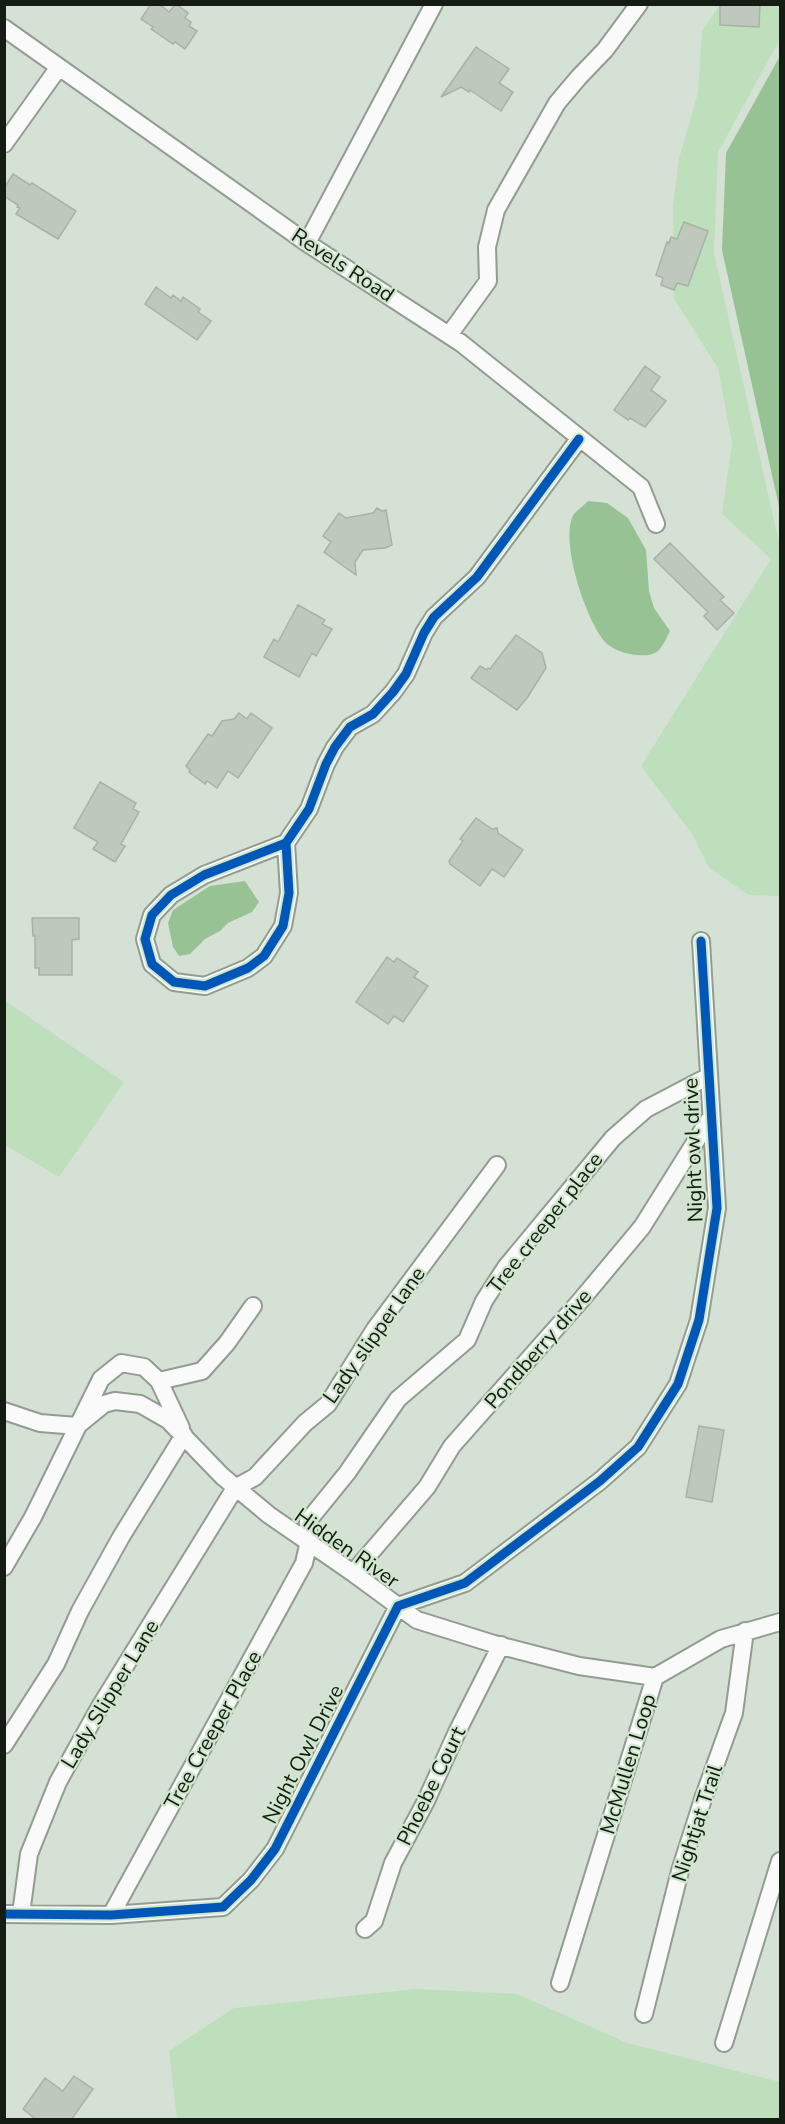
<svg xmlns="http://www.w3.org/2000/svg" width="785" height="2124" viewBox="0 0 785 2124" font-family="'Nunito Sans',sans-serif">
<rect width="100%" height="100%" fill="#d5e1d4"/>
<path fill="#bddfbb" d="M720,5h60v34l-62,113 -4,101 63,281 3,9v353l-31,-1 -40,-27 -17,-34 -51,-68 130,-207 -49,-45 10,-71 -14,-75 -44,-69 -1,-93 6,-47 19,-66 4,-62z
M5,1001l119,81 -65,95 -54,-32z
M416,1989l101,5 110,49 153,39v37h-603l-8,-68 65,-43z"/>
<path fill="#97c394" d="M780,56v455l-58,-261 4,-97z
M588,501l19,2 21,15 18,32 3,41 5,17 16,23c-9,18 -11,26 -33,24 -11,-1 -21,-4 -30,-11 -20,-19 -49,-106 -33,-130 4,-4 10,-9 14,-13z
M245,881l14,21 -7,10 -24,11 -8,8 -15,8 -15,15 -11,2 -6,-9 -5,-24 5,-13 37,-24z"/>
<path fill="#bec8bd" stroke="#a8b2a7" stroke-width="1.5" d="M151,4h8l10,8 7,-8 12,9 -3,5 6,4 -2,4 8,5 -12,18 -10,-7 -2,2 -22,-15 2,-2 -12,-8z
M720,4h40l-1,23 -39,-2z
M476,47l33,22 -10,14 14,9 -12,19 -31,-21 -1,2 -8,-5 -20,10z
M13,174l17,11 2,-2 44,28 -18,28 -42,-25 4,-6 -3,-1 1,-2 -14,-9v-8z
M684,222l24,9 -20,55 -11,-3 -3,7 -13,-5 2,-7 -7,-3 11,-33 2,1 2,-6 6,2z
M156,287l15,11 2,-3 8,6 2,-4 17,12 -2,3 13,9 -14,19 -52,-36z
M645,366l15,11 -9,13 15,11 -21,26 -15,-9 -2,2 -14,-10z
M377,508l5,3 4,-1 6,35 -7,3 -22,2 -8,12 1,13 -32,-23 7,-10 -8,-6 16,-23 7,5 27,-5z
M670,543l54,54 -4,3 14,13 -17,17 -13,-14 4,-4 -54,-53z
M298,605l27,15 -3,4 10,5 -16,27 -4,-3 -13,24 -35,-20 10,-18 4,3z
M516,635l26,18 4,15 -19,30 -10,12 -46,-32 9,-12 7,4 1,-2 2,1z
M239,713l8,6 4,-6 21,15 -34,50 -10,-7 -11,17 -10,-7 -2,3 -16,-12 1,-2 -4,-4 22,-32 4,2 10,-15 12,-2z
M100,782l36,21 -3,6 6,3 -18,32 4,2 -10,16 -22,-13 5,-7 -24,-14z
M476,818l16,11 5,-1 1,5 25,17 -19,27 -12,-8 -12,17 -30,-22 -1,-3 14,-20 -3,-2z
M32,918h47v21l-7,1v35h-33v-7h-4v-32h-2z
M387,957l7,5 3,-4 21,14 -4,5 14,9 -25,36 -9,-6 -6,8 -32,-22z
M699,1426l25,4 -12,72 -26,-5z
M74,2076l19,13 -22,31h-34l-14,-11 22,-31 18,13z"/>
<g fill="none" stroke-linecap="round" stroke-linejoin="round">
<defs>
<path id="minor" d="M4,28l303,215 154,100 180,144 15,37
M4,144l55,-77
M307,243l127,-239
M449,335l39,-54 -1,-34 9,-37 61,-107 22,-26 26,-27 34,-46
M286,843l3,50 -6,33 -19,30 -16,12 -43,18 -31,-4 -22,-18 -7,-25 7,-24 19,-20 33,-20 82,-32 23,-34 17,-45 9,-17 15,-20 23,-13 20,-22 13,-18 18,-41 10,-16 43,-40 102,-138
M159,1381l43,-10 25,-28 26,-37
M4,1411l36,12 37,3
M77,1426l27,-22 11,-3 25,3 28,16 54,56 47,39 84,58 64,47 77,24 85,22 76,11
M4,1567l29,-50 68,-138 20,-16 23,4 15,14 22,47
M353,1573l74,-86 25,-41 129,-146 61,-73 69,-110
M4,1745l52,-81 24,-53 41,-74 63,-102
M4,1914l107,1 112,-8 28,-27 24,-31 123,-243 67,-23 135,-102 38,-34 40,-63 21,-64 18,-112 -16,-267
M21,1914l8,-60 29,-72 43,-77 134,-217 20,-11 50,-54 23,-19 47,-75 122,-164
M111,1915l193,-352 5,-22 -1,-20 39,-48 51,-74 69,-59 17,-39 22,-34 107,-129 33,-29 63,-33
M365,1929l9,-8 19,-58 33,-62 31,-69 44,-87
M560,1983l95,-306 66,-38 59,-17
M644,2014l36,-143 23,-72 31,-86 11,-82
M724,2043l56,-182"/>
</defs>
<use href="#minor" stroke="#929c91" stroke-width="20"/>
<use href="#minor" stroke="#f9faf9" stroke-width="16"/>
<defs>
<path id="cycleway" d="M286,843l3,50 -6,33 -19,30 -16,12 -43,18 -31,-4 -22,-18 -7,-25 7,-24 19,-20 33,-20 82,-32 23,-34 17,-45 9,-17 15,-20 23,-13 20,-22 13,-18 18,-41 10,-16 43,-40 102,-138
M4,1914l107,1 112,-8 28,-27 24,-31 123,-243 67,-23 135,-102 38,-34 40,-63 21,-64 18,-112 -16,-267"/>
</defs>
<use href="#cycleway" stroke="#d0e7ce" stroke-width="13"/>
<use href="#cycleway" stroke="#0057b8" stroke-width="9"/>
</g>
<g text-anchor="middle" stroke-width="4.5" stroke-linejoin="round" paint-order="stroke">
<g font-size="21" fill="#141c13" stroke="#d0e7ce">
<text transform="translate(343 265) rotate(33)" y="7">Revels Road</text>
<text transform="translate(693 1150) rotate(-92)" y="7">Night owl drive</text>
<text transform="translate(545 1223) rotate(-52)" y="7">Tree creeper place</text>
<text transform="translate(374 1335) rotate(-55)" y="7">Lady slipper lane</text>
<text transform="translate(538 1349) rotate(-49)" y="7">Pondberry drive</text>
<text transform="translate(347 1548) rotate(35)" y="7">Hidden River</text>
<text transform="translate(110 1694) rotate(-59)" y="7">Lady Slipper Lane</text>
<text transform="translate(213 1730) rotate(-61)" y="7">Tree Creeper Place</text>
<text transform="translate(303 1754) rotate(-63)" y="7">Night Owl Drive</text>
<text transform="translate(628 1764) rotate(-73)" y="7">McMullen Loop</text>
<text transform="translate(431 1786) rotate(-64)" y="7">Phoebe Court</text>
<text transform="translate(697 1823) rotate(-72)" y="7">Nightjat Trail</text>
</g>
</g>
<rect width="785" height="2124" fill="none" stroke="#141c13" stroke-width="12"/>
</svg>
